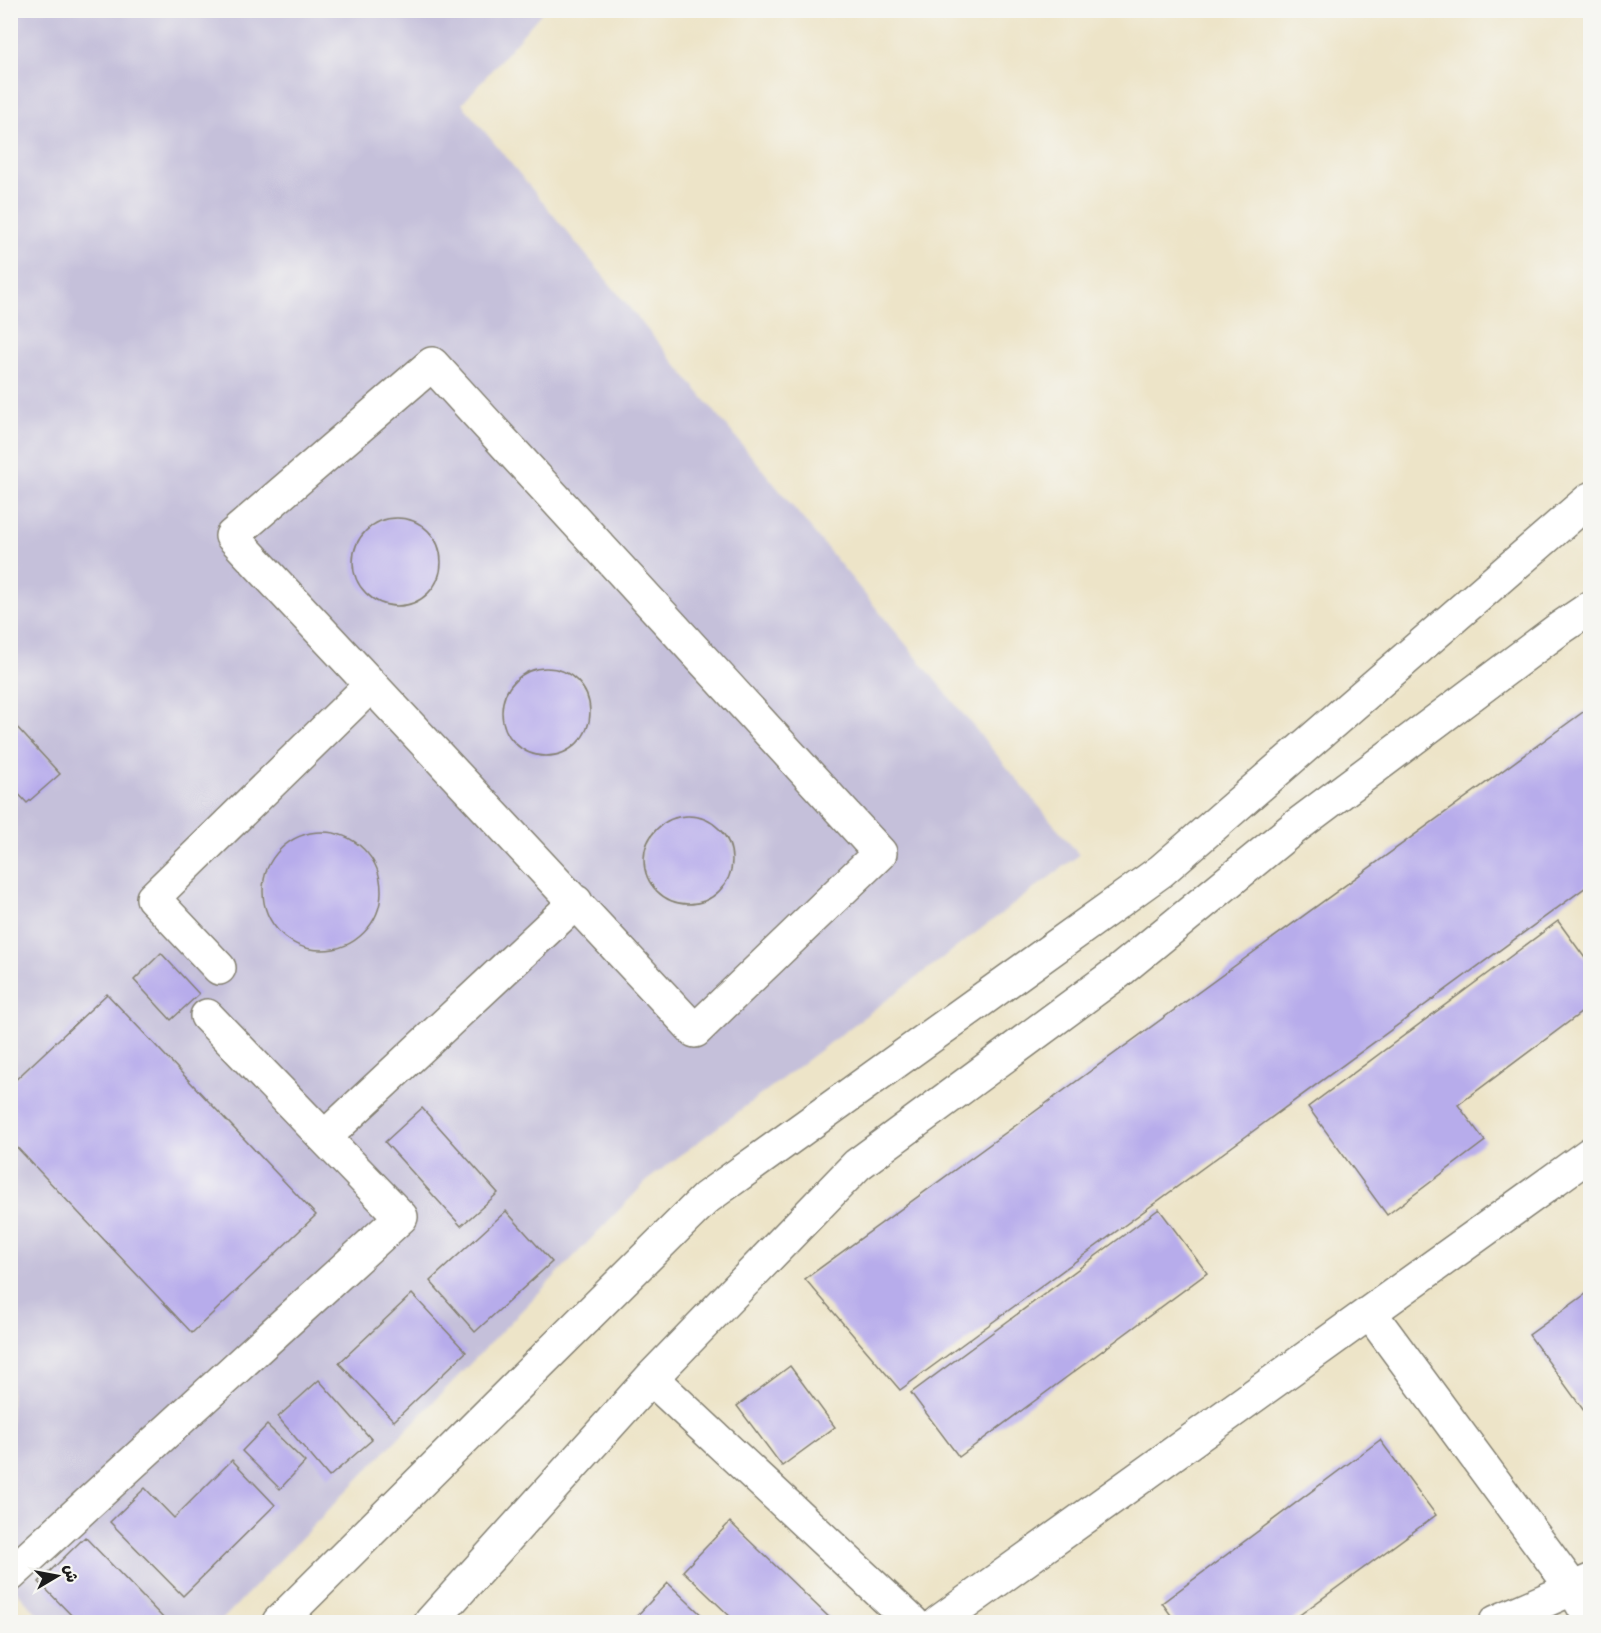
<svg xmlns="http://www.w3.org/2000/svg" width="1601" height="1633" viewBox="0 0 1601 1633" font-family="Dekko,'Playpen Sans Arabic',sans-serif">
<rect width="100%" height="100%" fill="#f6f6f2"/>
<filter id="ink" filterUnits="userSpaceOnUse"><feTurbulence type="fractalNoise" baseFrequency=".0167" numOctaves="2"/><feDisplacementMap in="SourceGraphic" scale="12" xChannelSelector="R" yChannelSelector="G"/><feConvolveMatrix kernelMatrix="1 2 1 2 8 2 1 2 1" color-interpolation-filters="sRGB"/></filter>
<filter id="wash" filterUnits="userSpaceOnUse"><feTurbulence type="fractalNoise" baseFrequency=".008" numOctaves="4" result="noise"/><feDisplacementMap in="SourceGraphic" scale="24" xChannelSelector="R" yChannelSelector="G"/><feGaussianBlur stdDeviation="1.35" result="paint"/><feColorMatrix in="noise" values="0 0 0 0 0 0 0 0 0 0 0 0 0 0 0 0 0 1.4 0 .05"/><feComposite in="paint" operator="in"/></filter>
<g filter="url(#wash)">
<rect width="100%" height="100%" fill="#ede4c8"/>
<path fill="#c5c0da" d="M15,10l528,1 -81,93 617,751 -430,324 -429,443h-175l-34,-37v-1570z"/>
<g id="blocks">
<path fill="#b7aceb" d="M353 562a44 44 0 1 1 88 0a44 44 0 1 1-88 0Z
M502 712a44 44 0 1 1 88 0a44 44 0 1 1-88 0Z
M1590,707v177l-690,506 -95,-111z
M15,725l45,49 -33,29 -17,-18v-56z
M644 860a44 44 0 1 1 88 0a44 44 0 1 1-88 0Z
M263 891a59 59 0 1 1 118 0a59 59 0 1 1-118 0Z
M1558,921l32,44v41l-132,99 27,36 -98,74 -79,-108z
M161,953l38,41 -28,26 -37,-40z
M107,994l209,221 -124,118 -182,-193v-55z
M422,1108l76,85 -37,33 -76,-84z
M1159,1209l48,64 -248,184 -48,-64z
M506,1211l46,51 -77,70 -45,-51z
M1590,1291v115l-6,5 -55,-76z
M412,1294l54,58 -72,69 -55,-58z
M790,1366l45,61 -53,39 -45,-60z
M319,1380l53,60 -43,37 -51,-60z
M267,1425l38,37 -25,27 -38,-38z
M1380,1440l56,75 -146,107h-114l-14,-19z
M232,1460l43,45 -92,91 -73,-74 35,-34 29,30z
M730,1522l104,100h-98l-53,-51z
M85,1537l82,85h-89l-39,-40z
M668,1583l41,39h-78z"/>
</g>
</g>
<g filter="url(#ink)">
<use href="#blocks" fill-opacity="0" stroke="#848072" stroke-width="1.5"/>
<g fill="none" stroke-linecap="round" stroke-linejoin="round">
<defs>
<path id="street" d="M432,364l448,489 -185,178 -463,-495z
M219,968l-66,-70 218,-213
M325,1137l251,-235
M1370,1313l204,277 16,28
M651,1378l261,244
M10,1575l391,-358 -194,-201
M279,1622l427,-424 455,-327 429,-372
M431,1622l220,-244 206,-213 260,-192 178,-146 264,-198 31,-21
M939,1622l651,-468
M1496,1622l94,-41"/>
</defs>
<use href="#street" stroke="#848072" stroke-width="36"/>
<use href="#street" stroke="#fff" stroke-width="33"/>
</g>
</g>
<rect width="1601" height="1633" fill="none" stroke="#f6f6f2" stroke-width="36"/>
<g transform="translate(57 1576) rotate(80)" stroke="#f6f6f2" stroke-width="4.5" paint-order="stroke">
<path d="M0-4.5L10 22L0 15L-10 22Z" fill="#1c1c1c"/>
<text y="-9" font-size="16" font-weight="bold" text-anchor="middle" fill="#1c1c1c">ش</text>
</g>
</svg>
